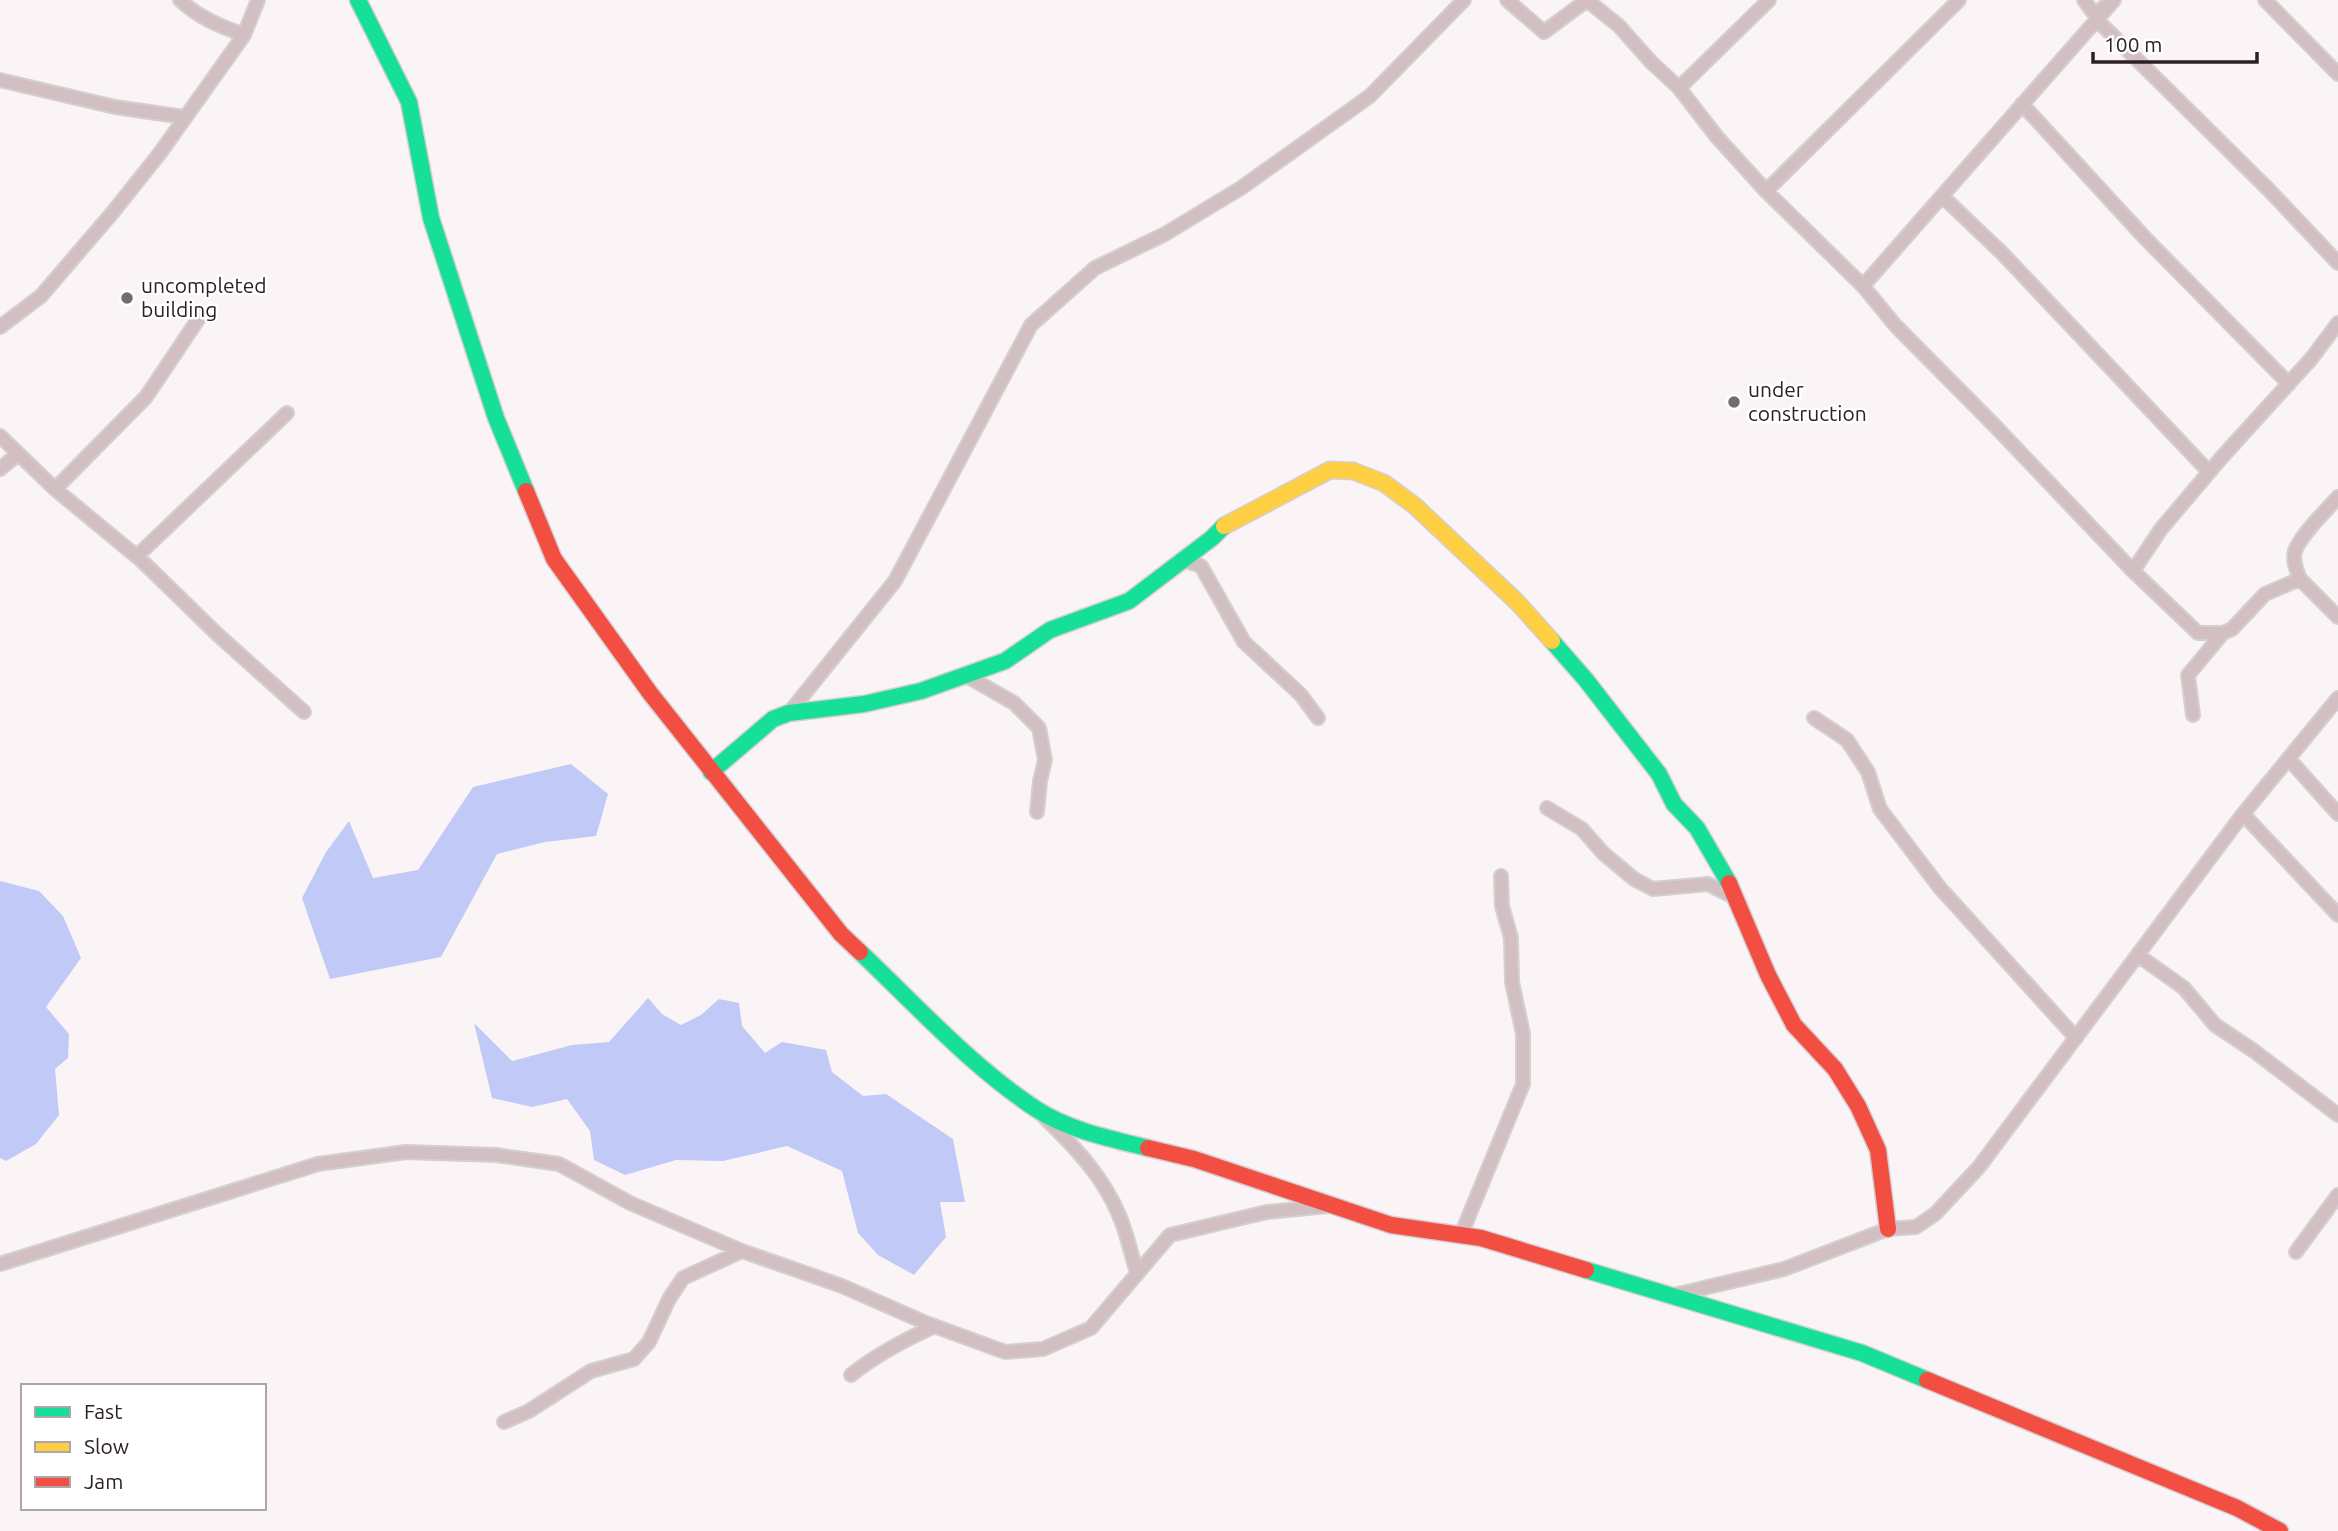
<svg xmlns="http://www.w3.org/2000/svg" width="2338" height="1531" viewBox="0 0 2338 1531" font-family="Ubuntu,sans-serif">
<rect width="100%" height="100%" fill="#faf4f7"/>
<path fill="#c1c9f7" d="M571,764l37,30 -12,42 -51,6 -48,12 -56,103 -111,22 -28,-81 24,-46 23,-31 24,57 45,-8 55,-83z
M0,881l39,10 24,25 18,42 -35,49 23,27 -1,24 -13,11 4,46 -23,29 -30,17 -6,-3z
M648,998l14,16 19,11 20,-10 18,-16 20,4 3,23 23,27 17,-11 44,8 6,22 31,24 23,-2 67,45 12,63h-25l6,35 -32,38 -36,-20 -20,-22 -16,-62 -55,-25 -64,15 -47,-1 -51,15 -31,-15 -4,-29 -23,-32 -35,8 -40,-9 -18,-75 38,38 60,-16 37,-3z"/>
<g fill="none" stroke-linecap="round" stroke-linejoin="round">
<defs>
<path id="street" d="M180,0c19,18 40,26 64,35
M1507,0l37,32 43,-32 32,26 32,36 28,26 38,49 49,54 97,95 32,39 100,101 138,145 65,62h25l-35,42 5,40
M2084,0l11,15 9,-8
M2265,0l73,74
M2097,20l172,170 69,73
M0,80l115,27 69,10
M1679,88l90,-88
M2022,104l123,134 144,146
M1766,191l193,-191
M1942,196l60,57 207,219
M1863,286l251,-286
M0,327l41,-31 72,-84 47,-59 84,-118 14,-35
M0,436l55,53 86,71 76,74 87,78
M0,469l18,-15
M55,489l91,-92 55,-82
M137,556l150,-143
M1183,560l18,6 43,76 57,53 17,23
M2133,571l28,-42 61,-72 89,-98 27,-36
M2300,579c-3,-8 -8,-18 -5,-28 6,-17 31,-40 43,-54
M2223,633l9,-4 33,-35 35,-15 38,38
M965,675l49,28 25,25 6,32 -5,21 -3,31
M789,713l106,-132 136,-256 64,-57 70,-34 76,-46 129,-92 94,-96
M1814,718l33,22 21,32 12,37 60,79 136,150
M2289,759l49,55
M1547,808l35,21 21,24 31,26 19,10 55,-5 28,14
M2243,814l95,101
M2139,956l45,32 31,37 39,26 84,64
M1043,1116c30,29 60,60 76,99 8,18 12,39 18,58
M1461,1235l62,-151v-50l-11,-52 -1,-44 -9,-32 -1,-30
M2296,1252l42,-57
M0,1264l318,-100 88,-12 90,3 63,9 71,39 112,48 100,35 84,37 79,29 38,-3 48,-21 79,-93 97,-23 61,-6
M1674,1295l110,-26 104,-40 28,-2 19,-13 44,-47 264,-353 95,-116
M851,1375c26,-21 53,-35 84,-49
M504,1422l25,-11 62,-40 43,-12 15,-17 20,-43 14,-21 59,-27"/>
<path id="fast" d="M358,0l51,102 22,116 65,200 30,73
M1552,641l34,39 73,94 15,30 23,24 32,55
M711,772l62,-53 16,-6 75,-9 57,-13 84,-30 45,-31 79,-29 83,-63 12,-12
M860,952c56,53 111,114 176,157 32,21 75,30 112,39
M1586,1270l276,83 65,27"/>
<path id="slow" d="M1224,526l106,-56 23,1 31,12 31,23 102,96 35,39"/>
<path id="jam" d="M526,491l28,68 96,134 191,241 19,18
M1729,883l39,92 26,50 41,44 23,37 20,44 10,79
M1148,1148l46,11 197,66 90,13 105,32
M1927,1380l310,128 43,23"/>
</defs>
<use href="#street" stroke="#d4cfd2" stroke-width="16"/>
<use href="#fast" stroke="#d4cfd2" stroke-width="19"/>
<use href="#slow" stroke="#d4cfd2" stroke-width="19"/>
<use href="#jam" stroke="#d4cfd2" stroke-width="19"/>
<use href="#street" stroke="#d2bfc1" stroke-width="12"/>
<use href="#fast" stroke="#16e098" stroke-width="16"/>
<use href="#slow" stroke="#ffcf43" stroke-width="16"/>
<use href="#jam" stroke="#f24e42" stroke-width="16"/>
</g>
<g fill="#746a70" stroke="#fff" stroke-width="2.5">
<circle cx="127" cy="298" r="7"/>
<circle cx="1734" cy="402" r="7"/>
</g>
<g text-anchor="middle" stroke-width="5" stroke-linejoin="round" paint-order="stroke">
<g font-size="21" fill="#2c2027" stroke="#fff" text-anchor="start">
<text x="141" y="293">uncompleted<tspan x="141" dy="24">building</tspan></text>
<text x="1748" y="397">under<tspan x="1748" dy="24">construction</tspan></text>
</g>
</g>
<rect x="21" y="1384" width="245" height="126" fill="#ffffff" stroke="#aba6a9" stroke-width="2"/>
<rect x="35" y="1407" width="35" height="10" fill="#16e098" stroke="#aba6a9" stroke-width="2"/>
<text x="84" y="1419" font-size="21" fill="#2c2027">Fast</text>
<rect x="35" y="1442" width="35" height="10" fill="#ffcf43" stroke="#aba6a9" stroke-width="2"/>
<text x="84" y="1454" font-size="21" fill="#2c2027">Slow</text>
<rect x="35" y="1477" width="35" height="10" fill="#f24e42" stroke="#aba6a9" stroke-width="2"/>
<text x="84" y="1489" font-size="21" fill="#2c2027">Jam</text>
<path d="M2093 52v10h164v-10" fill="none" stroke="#2c2027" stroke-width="3.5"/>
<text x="2104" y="52" font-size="21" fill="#2c2027" stroke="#ffffff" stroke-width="5" paint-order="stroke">100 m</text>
</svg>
